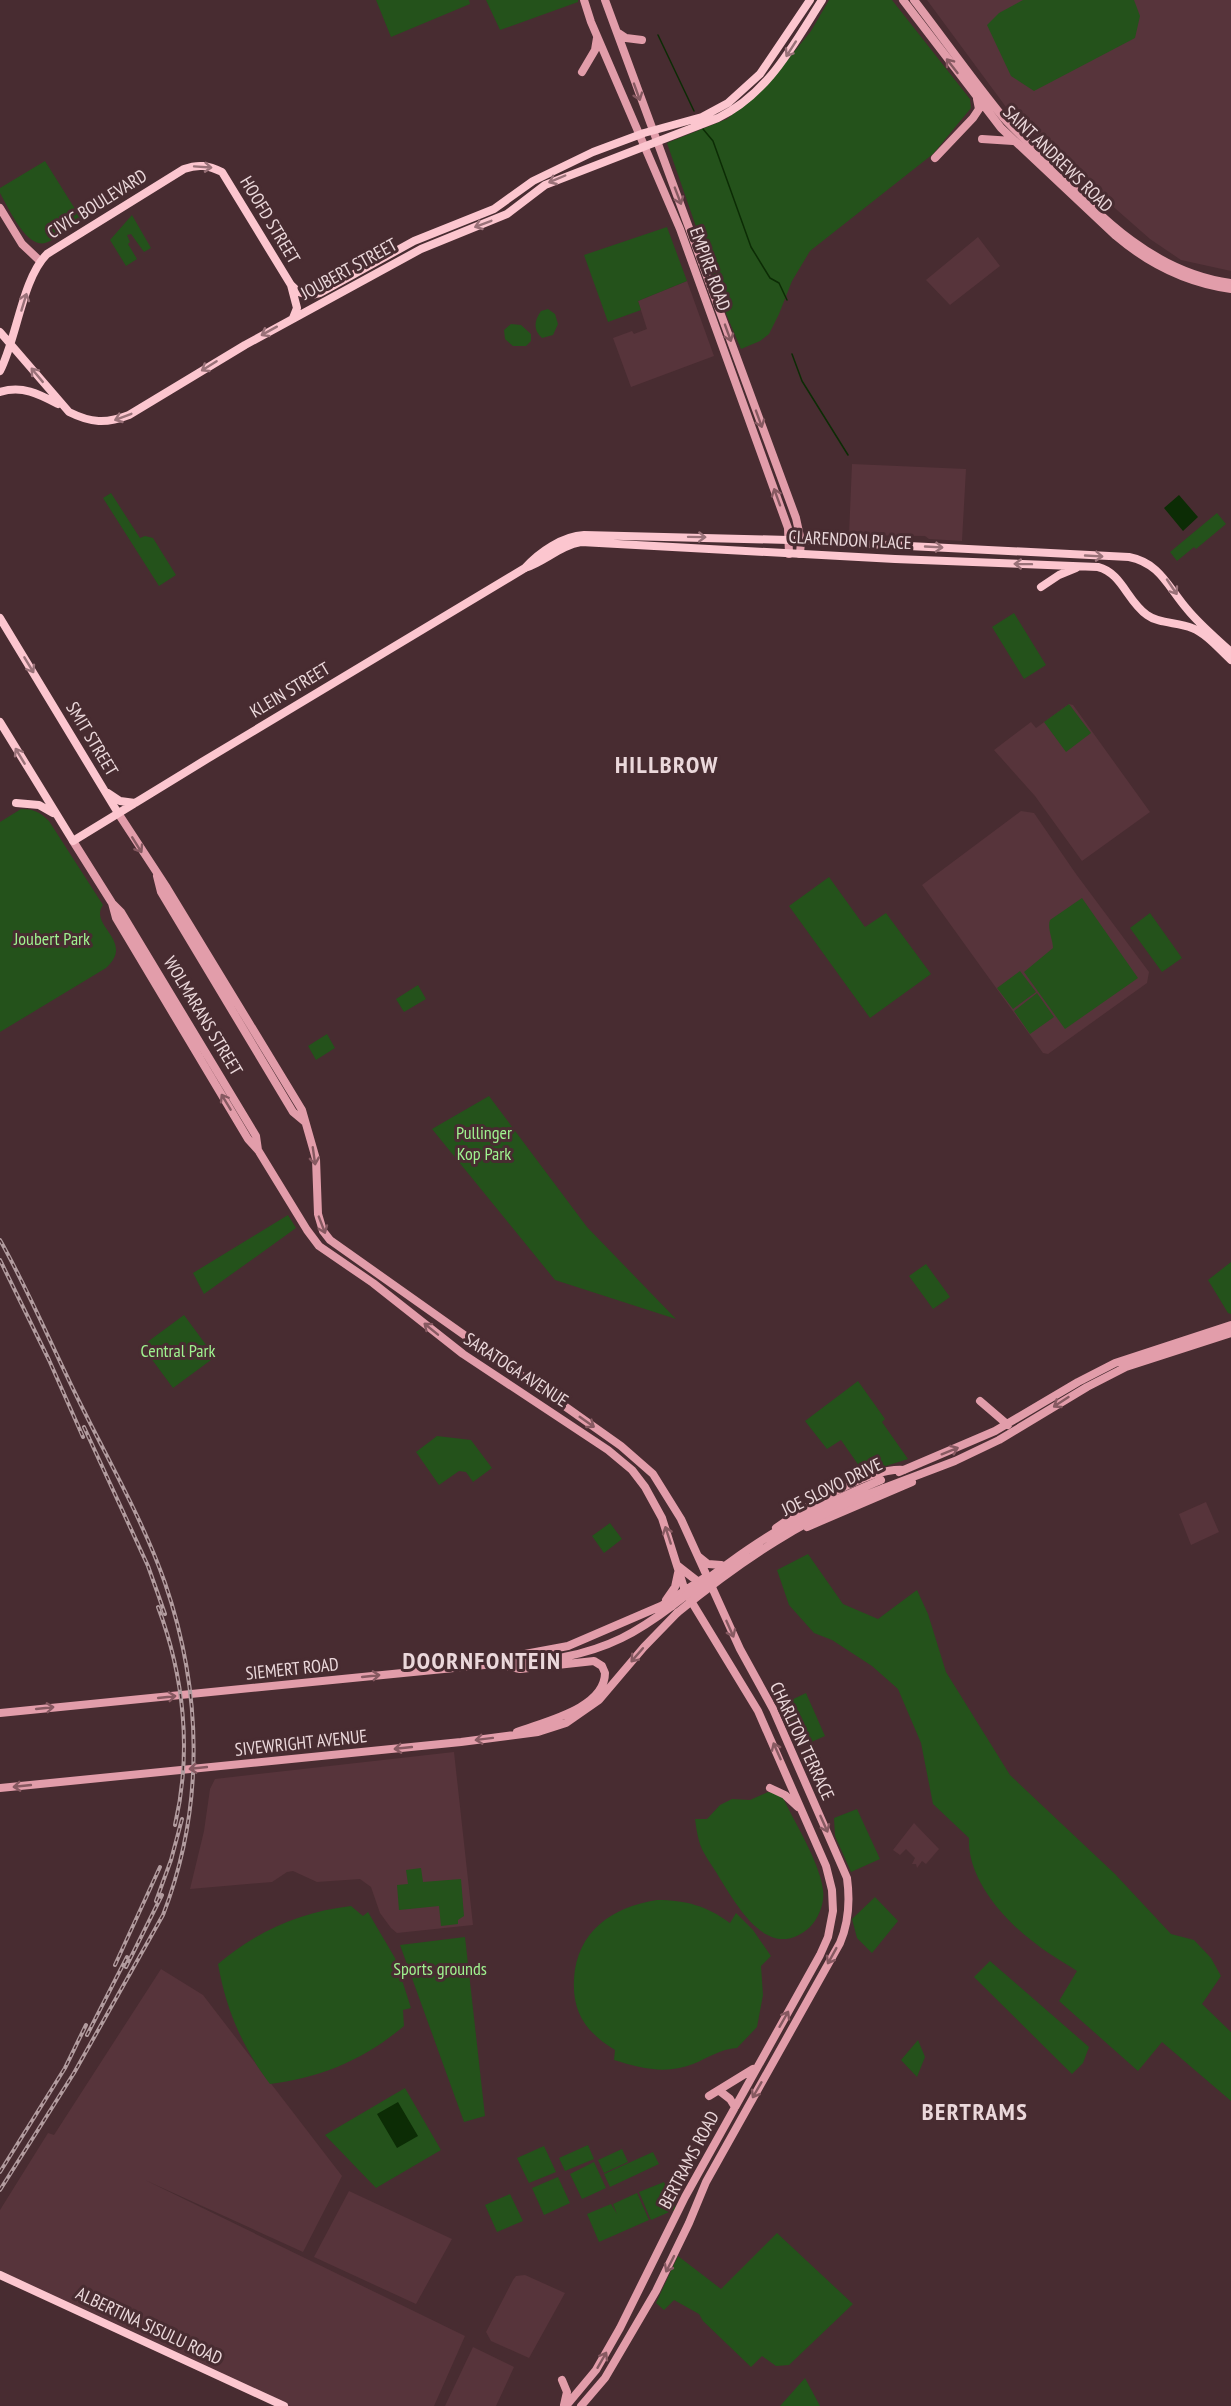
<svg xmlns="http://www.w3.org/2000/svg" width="1231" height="2406" viewBox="0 0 1231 2406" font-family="'PT Sans Narrow',sans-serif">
<rect width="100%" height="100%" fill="#482c31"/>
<path fill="#57343b" d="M927,0h304v271l-50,-11 -31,-21 -58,-51 -86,-81z
M978,237l22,29 -50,39 -24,-25z
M687,281l27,75 -83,31 -18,-49 19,-7 2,3 13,-5 -9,-28z
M852,464l114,5 -4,72 -33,-2 -4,-3 -76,-1z
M1069,704l4,1 77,107 -68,49 -47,-65 -41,-46 37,-28 5,6z
M1021,811l13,2 42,61 73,98 -2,11 -99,71 -5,-1 -121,-168z
M1206,1502l13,30 -28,13 -12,-31z
M454,1752l19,173 -76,8 -6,-5 -11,-15 -9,-26 -11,-8 -43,3 -24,-11 -6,1 -15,10 -82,7 14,-58 6,-42 5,-10z
M914,1823l25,26 -13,15 -4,-3 -5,7 -1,-4h-4l3,-6 -9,-9 -6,6 -7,-5z
M161,1969l42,26 139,181 -39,76 -158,-72 320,156 -31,70h-148l-286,-134v-62l48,-77 6,2z
M349,2191l103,48 -36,65 -102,-47z
M525,2275l40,18 -36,65 -38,-17 -5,-9 27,-52 3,-4z
M473,2347l41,20 -18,39h-51z"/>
<path fill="#24521b" d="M376,0h93l1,4 -79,33z
M486,0h92v2l-78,28z
M829,0h63l78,99 1,9 -38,46 -123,97 -18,30 -13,33 -10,20 -9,7 -19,8 -14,-33 -60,-173 60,-24 41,-35 43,-53z
M1023,0h111l6,16 -5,22 -101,53 -23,-15 -24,-51 12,-12z
M45,161l37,59c-11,7 -25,19 -37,23 -19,5 -37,-36 -45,-50v-5z
M132,215l19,33 -7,4 -13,-18 -4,1 3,7 -2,2 9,15 -11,7 -16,-26z
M667,227l20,54 -49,20 3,9 -33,12 -24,-67z
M548,309l7,5 3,10 -5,11 -11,3c-9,-8 -8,-17 -1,-27z
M511,324l10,1 10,9v7l-5,5h-13l-8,-7 -1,-9z
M111,493l29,45 5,-2 8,2 23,37 -17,11 -56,-88z
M1217,513l9,11 -30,25 -2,-2 -17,14 -7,-9z
M1014,613l32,52 -22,14 -32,-52z
M1069,704l22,29 -25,19 -22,-30z
M21,809c13,0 19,3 28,12l54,84c-15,21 33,36 3,63l-106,64v-210z
M829,877l36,50 21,-14 45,61 -61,44 -81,-112z
M1082,898l56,80 -73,51 -41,-57 29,-24c0,-8 -6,-20 -3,-28z
M1150,913l32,45 -20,14 -32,-44z
M1020,971l16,21 -23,17 -16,-21z
M418,985l8,14 -22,13 -8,-13z
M1037,993l17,24 -24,17 -16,-23z
M327,1034l8,14 -19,12 -8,-14z
M489,1096l98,131 89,92 -121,-39 -123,-151z
M288,1215l8,13 -92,66 -11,-21z
M1231,1262v52l-3,-1 -20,-33z
M926,1264l24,33 -17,12 -24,-33z
M184,1315l31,42 -42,31 -31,-42z
M858,1381l27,38 -3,3 26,37 -44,14 -23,-33 -14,9 -22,-28z
M437,1436l34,4 21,28 -19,14 -7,-10 -7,-1 -20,14 -23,-33z
M610,1523l12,16 -18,14 -12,-17z
M808,1554l35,50 35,15 39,-29 11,24 18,58 64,103 105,99 56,60 23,6 17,18 10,18 -19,28 29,28v69l-69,-59 -24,29 -79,-70 18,-30c-15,-10 -32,-19 -46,-31 -30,-23 -64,-63 -62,-102l-36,-34 -12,-61 -23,-54 -26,-23 -40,-26 -18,-7 -25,-28 -12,-35z
M806,1693l19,43 -25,11 -19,-42z
M768,1792l6,1 9,5c12,25 37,65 40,92 2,12 -4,28 -13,37 -41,37 -72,-20 -91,-50 -6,-11 -17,-24 -20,-36 -2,-7 -3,-15 -4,-22h12l13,-14 12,-6 18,1z
M857,1809l23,50 -29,13 -16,-36 -1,-18z
M421,1868l2,14 38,-3 3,37 -6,4v4l-17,2 -2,-20 -40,4 -2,-25 11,-1 -2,-14z
M875,1897l23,24 -26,32 -15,-15 -5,-19z
M657,1900c29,0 50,6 73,23l6,-10 17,17 18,26 -10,10 2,29 -6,32 -20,21c-17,1 -29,10 -44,16 -27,11 -53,4 -79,-4l1,-10c-28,-17 -43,-37 -41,-71 3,-48 38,-72 83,-79z
M351,1906l12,10 5,-4 27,46 16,50 -8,2 1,16c-39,33 -83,52 -134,58 -28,-37 -44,-75 -52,-120 39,-33 82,-52 133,-58z
M465,1937l20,179 -21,6 -64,-177z
M990,1961l99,86 -6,16 -11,11 -98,-97z
M918,2040l7,17 -8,20 -16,-17z
M405,2088l36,62 -65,38 -51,-53z
M588,2145l6,14 -29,12 -6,-13z
M544,2146l12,26 -27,11 -12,-25z
M622,2149l6,13 -24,11 -6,-13z
M653,2152l6,12 -49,23 -6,-13z
M594,2162l12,26 -24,11 -12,-25z
M558,2177l12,26 -26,12 -12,-27z
M664,2182l12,27 -25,11 -12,-28z
M637,2193l12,27 -50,22 -12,-28 24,-10 6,10 -4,-10z
M510,2194l13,27 -26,11 -12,-27z
M777,2233l76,71 -64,61 -13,1 -14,-10 -11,11 -48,-46 -4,-7 -25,-14 -10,10 -8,-7 22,-47 43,33z
M805,2378l15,28h-40z"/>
<path fill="#0c2c05" d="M1179,495l19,22 -15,14 -19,-23z
M398,2102l20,34 -21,12 -20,-34z"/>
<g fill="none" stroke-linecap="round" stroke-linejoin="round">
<path stroke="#0c2c05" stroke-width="1.5" d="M658,35l36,76
M703,129l10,12 38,106 19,31 9,5 8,17
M792,354l10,27 46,74"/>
<path stroke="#e29daa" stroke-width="8" d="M584,0l7,22 89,207 108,299 1,26
M605,0l191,518 5,23 -1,13
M903,0l98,128 115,108c33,28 71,47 115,53
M914,0c30,39 58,79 89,117 15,17 33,32 48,48 51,54 104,108 180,118
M617,32l9,6 16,2
M582,72l13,-22 2,-12
M982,139l31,2
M935,158l38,-40 6,-9 -2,-10
M0,208l22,36 18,17
M118,813l49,75 135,222 14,49 2,55 5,17 7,9 291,206 32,28 28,45 59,130 33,60 74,169c3,22 2,44 -7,65l-134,239 -17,41 -33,68 -51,87 -24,28
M73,841l39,62 9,9 135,224 2,14
M157,876l4,16 132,220 12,10
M112,903l4,15 132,221 10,11 49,80 12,16 54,37 90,71 145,96 24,20 13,17 17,31 23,73 73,120 68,155 6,24 1,21 -5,26 -8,18 -135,242 -65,131 -24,42 -30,36
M980,1401l28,24
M899,1472l96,-41 83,-49 37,-19 116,-38
M884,1488l71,-27 44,-21 88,-53 39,-20 105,-34
M807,1527l105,-45
M776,1528c28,-20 93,-61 128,-58
M698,1556l10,8 13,1
M678,1566l23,18
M666,1600l9,-13 3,-14
M498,1659l70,-13 93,-40 46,-30
M502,1665l18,4 74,-8 8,5 3,7c0,36 -63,49 -88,59
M0,1713l564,-56c45,-9 72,-24 108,-51
M0,1788l461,-46 77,-10 28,-9 33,-23 45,-53 33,-34
M770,1788l15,7 13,12
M721,2092l9,7 5,8
M709,2096l44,-27
M562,2380l5,12 -3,13"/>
<path stroke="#fcc6cf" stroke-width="8" d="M291,285c8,9 18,12 29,8l94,-52 80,-32 39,-28 60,-29 51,-19 58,-16 26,-14 32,-29 50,-74
M0,332l69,80c22,11 37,12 60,3l116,-70 176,-96 86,-35 38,-29 173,-67c50,-24 75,-73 104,-118
M0,371c17,-33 22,-92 47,-117l137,-85c14,-5 24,-4 38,3l69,113 6,23 -4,10
M0,392c22,-7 39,2 58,12
M525,568c14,-16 38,-32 59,-33l205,5 340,17c31,6 39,30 58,52 13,16 29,29 44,43
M1041,587l18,-12 17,-7
M0,618l118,195
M0,722l73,119 129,-79 323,-194c19,-6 36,-23 56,-26l314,17 203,8c24,6 29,34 49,48 12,9 31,7 45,13 15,6 27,21 39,32
M108,793l12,8 15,2
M16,803l23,2 14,8
M0,2275l284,131"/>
<defs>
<path id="rail" d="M0,1240c31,55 55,114 84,171 28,56 60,112 81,172 37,108 40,224 -2,332l-89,158 -74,117
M0,1260l49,100 34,77
M84,1427l64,139 17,48
M158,1607c26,69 34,145 17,218
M156,1901l15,-41 11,-41
M115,1965l45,-98
M126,1967l36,-72
M87,2035l40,-78
M0,2172l65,-104 21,-43"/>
</defs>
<use href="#rail" stroke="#b29c9f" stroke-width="4"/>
<use href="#rail" stroke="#482c31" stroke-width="1.5" stroke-dasharray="4.5" stroke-linecap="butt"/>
<path stroke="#e29daa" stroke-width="8" d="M672,1606c34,-26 68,-53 105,-75 33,-20 68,-36 104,-51
M677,1613c63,-52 130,-97 207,-125"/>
</g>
<defs><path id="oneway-shaft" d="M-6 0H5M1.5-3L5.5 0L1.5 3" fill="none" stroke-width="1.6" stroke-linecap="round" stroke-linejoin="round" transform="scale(1.5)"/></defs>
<g stroke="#997178">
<use href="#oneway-shaft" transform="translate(791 49) rotate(123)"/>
<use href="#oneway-shaft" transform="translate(203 167) rotate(4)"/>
<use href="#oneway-shaft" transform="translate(557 179) rotate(157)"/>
<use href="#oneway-shaft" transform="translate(483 224) rotate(159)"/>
<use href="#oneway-shaft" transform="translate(24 302) rotate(-73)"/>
<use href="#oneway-shaft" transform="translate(269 331) rotate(151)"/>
<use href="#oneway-shaft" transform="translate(209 366) rotate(148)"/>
<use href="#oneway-shaft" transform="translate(37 375) rotate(-130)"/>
<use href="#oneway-shaft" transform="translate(123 417) rotate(159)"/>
<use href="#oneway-shaft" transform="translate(697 537) rotate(1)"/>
<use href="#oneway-shaft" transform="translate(934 547) rotate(3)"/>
<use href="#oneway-shaft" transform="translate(1094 556) rotate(3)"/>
<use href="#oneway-shaft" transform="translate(1023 564) rotate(-179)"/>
<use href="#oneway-shaft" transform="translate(1172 587) rotate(56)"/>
<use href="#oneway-shaft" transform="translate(29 665) rotate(59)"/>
<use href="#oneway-shaft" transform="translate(20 756) rotate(-121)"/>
</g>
<g stroke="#865961">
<use href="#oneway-shaft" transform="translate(952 66) rotate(-128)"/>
<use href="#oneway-shaft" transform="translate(637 92) rotate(70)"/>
<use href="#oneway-shaft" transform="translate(678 196) rotate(69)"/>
<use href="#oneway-shaft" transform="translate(728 333) rotate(70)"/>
<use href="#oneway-shaft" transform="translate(759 419) rotate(70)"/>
<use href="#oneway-shaft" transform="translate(777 497) rotate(-110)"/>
<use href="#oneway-shaft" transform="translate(137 845) rotate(58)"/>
<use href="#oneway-shaft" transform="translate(226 1102) rotate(-121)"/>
<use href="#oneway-shaft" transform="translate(314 1156) rotate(82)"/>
<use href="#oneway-shaft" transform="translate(322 1225) rotate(69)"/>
<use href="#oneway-shaft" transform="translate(431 1329) rotate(-141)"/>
<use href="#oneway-shaft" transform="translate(1061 1402) rotate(147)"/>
<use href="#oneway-shaft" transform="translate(587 1422) rotate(35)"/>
<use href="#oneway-shaft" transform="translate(950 1451) rotate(-22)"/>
<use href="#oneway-shaft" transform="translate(668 1535) rotate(-108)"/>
<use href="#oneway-shaft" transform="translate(730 1629) rotate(66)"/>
<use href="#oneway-shaft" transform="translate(637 1655) rotate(131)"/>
<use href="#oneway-shaft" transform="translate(371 1676) rotate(-6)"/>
<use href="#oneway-shaft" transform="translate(167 1697) rotate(-6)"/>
<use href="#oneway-shaft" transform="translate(45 1708) rotate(-6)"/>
<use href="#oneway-shaft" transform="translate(484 1739) rotate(173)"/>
<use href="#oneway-shaft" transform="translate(403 1748) rotate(174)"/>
<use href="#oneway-shaft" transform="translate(777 1751) rotate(-114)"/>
<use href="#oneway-shaft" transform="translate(198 1768) rotate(174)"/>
<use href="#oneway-shaft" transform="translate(22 1786) rotate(174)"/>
<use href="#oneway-shaft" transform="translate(824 1824) rotate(66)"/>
<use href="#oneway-shaft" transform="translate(832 1956) rotate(119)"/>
<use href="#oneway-shaft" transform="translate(784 2019) rotate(-60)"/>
<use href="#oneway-shaft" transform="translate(757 2090) rotate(120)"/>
<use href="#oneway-shaft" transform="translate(670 2264) rotate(117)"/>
<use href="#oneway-shaft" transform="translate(602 2360) rotate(-60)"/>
</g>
<g text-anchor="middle" stroke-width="6" stroke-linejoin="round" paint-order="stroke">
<g font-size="18" fill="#ebd8db" stroke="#482c31">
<text transform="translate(1058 159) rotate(44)" y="6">SAINT ANDREWS ROAD</text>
<text transform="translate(97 204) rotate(-32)" y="6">CIVIC BOULEVARD</text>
<text transform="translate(270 220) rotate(59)" y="6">HOOFD STREET</text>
<text transform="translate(349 269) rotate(-29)" y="6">JOUBERT STREET</text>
<text transform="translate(710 269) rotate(70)" y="6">EMPIRE ROAD</text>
<text transform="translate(850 540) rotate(3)" y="6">CLARENDON PLACE</text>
<text transform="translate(290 690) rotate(-31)" y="6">KLEIN STREET</text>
<text transform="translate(92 739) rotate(59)" y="6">SMIT STREET</text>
<text transform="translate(203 1016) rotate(59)" y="6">WOLMARANS STREET</text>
<text transform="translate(516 1370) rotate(33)" y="6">SARATOGA AVENUE</text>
<text transform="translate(832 1487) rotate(-26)" y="6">JOE SLOVO DRIVE</text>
<text transform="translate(292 1669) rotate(-6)" y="6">SIEMERT ROAD</text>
<text transform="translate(802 1741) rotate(65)" y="6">CHARLTON TERRACE</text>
<text transform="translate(301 1743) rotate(-6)" y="6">SIVEWRIGHT AVENUE</text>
<text transform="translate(689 2160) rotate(-62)" y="6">BERTRAMS ROAD</text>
<text transform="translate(149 2326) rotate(25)" y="6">ALBERTINA SISULU ROAD</text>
</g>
<g font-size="18" fill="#9ff28f" stroke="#482c31">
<text x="52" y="945">Joubert Park</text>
<text x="484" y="1139">Pullinger<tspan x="484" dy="21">Kop Park</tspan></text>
<text x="178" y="1357">Central Park</text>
<text x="440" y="1975">Sports grounds</text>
</g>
<g font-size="24" font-weight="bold" letter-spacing="1.5" fill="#ebd8db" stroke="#482c31">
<text x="667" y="773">HILLBROW</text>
<text x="482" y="1669">DOORNFONTEIN</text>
<text x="975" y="2120">BERTRAMS</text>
</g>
</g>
</svg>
